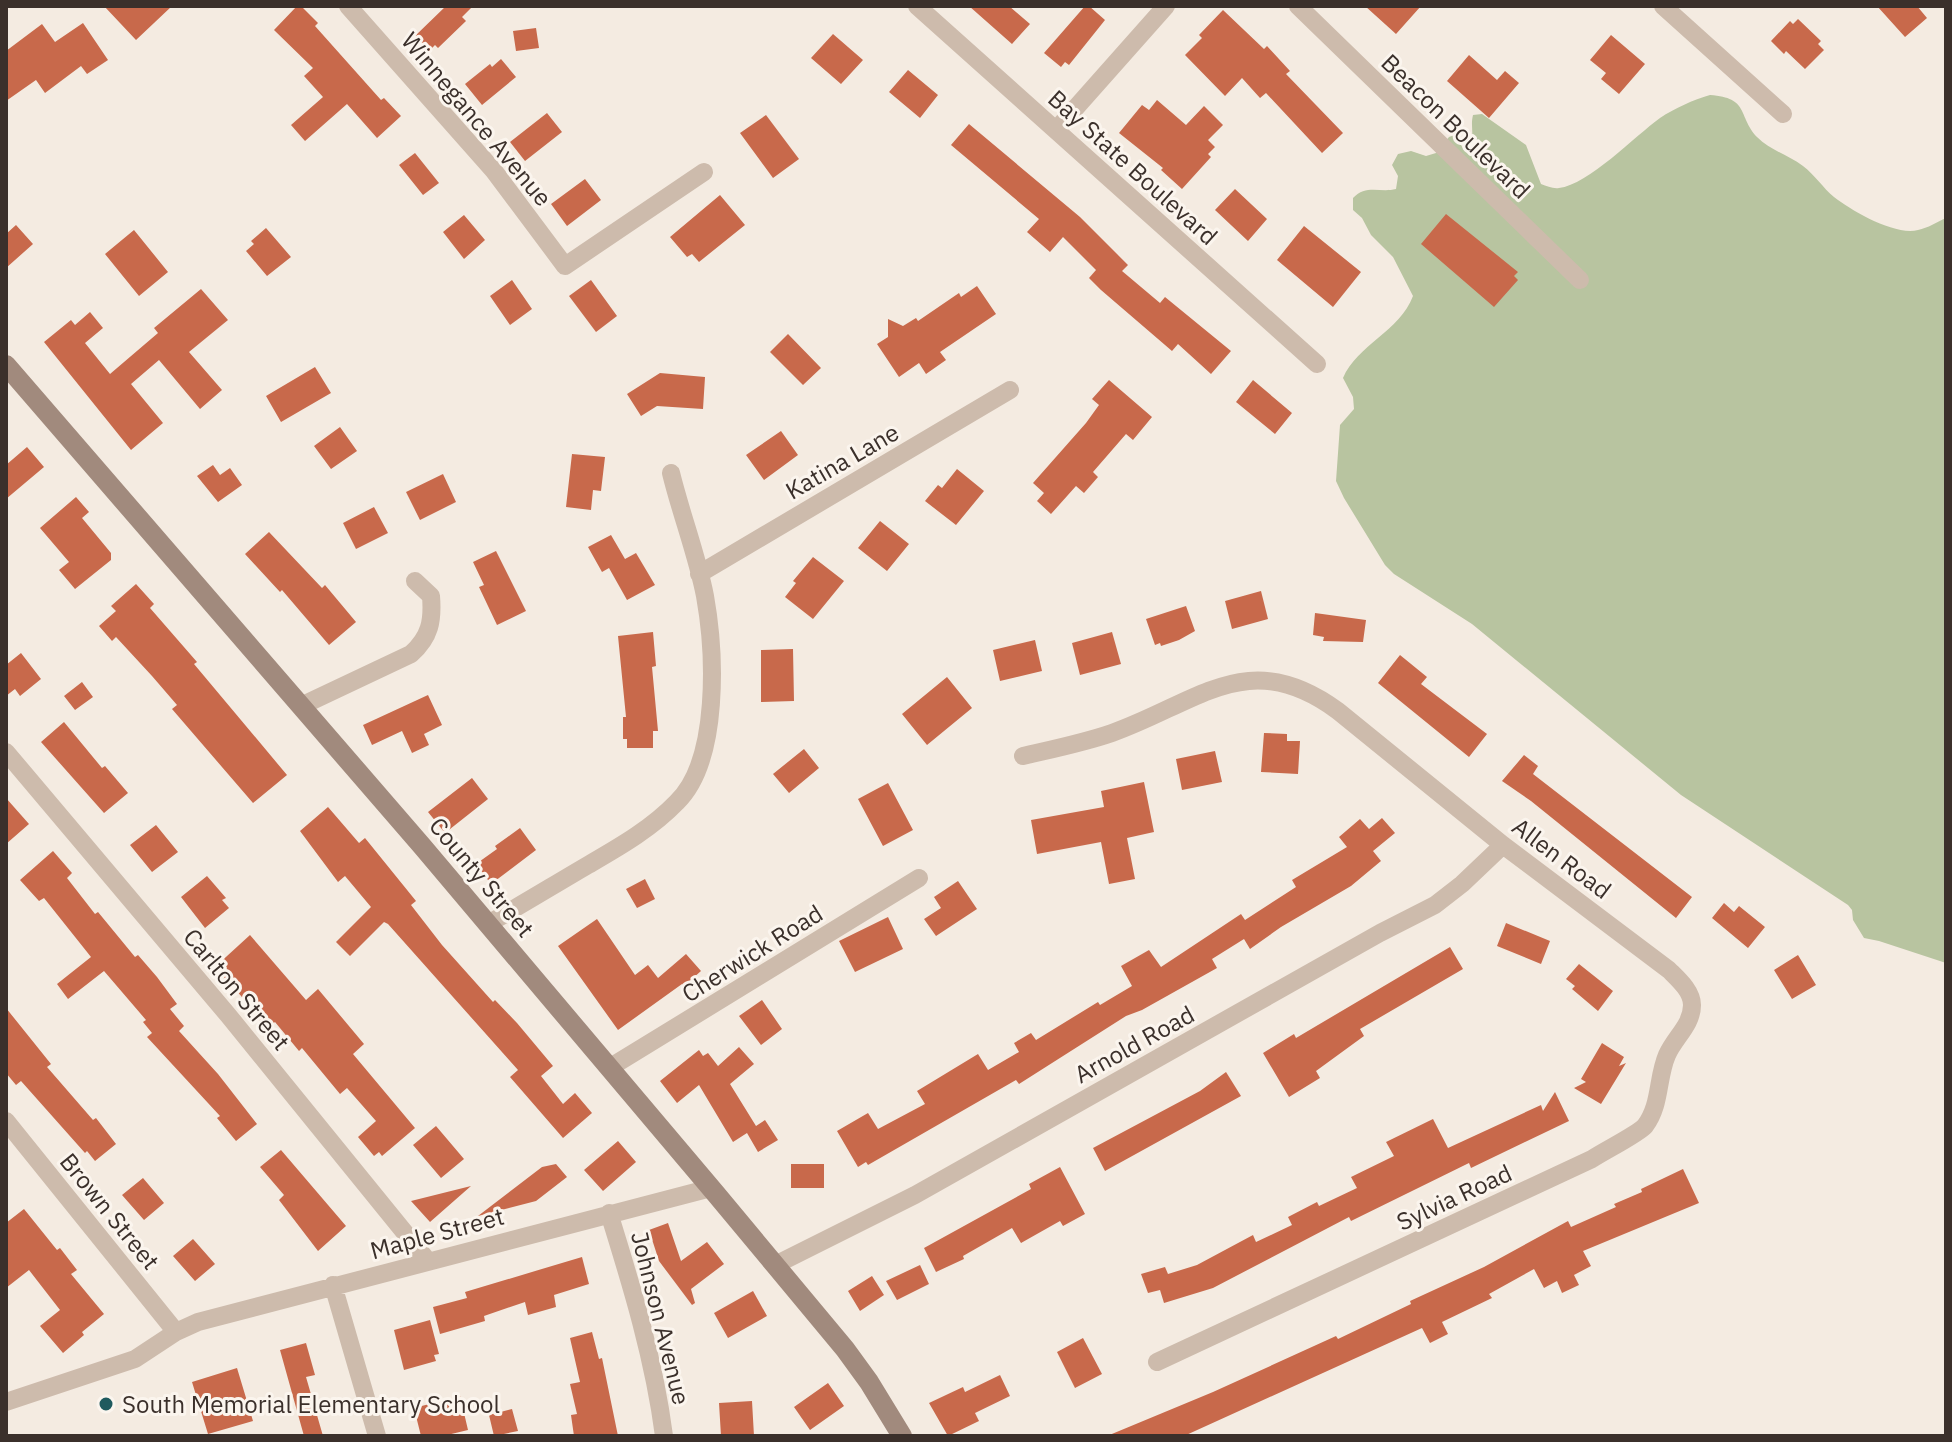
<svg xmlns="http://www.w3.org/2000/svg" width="1952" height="1442" font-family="'IBM Plex Sans',sans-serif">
<rect width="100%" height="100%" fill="#f4ebe1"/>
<path fill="#b8c4a0" d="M1710,95C1750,98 1737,115 1757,137C1770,150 1788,155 1803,166C1815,175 1823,188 1834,197C1852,211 1895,236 1918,230C1928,228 1937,222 1946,218V963L1879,941L1864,938L1853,920L1852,910L1848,905L1681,795L1472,624L1394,574L1385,565L1344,498L1336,481L1340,425L1354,409L1353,397L1343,378C1357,345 1400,331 1413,296L1393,257L1371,235L1362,218L1353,210V198C1366,184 1380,193 1396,189L1398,176L1392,165L1398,154L1411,151L1426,156L1436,153L1449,137L1455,135L1464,150L1470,147C1475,136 1470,127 1473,115L1482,114L1526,145L1541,184C1547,186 1553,189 1559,188C1588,185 1635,136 1660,118C1675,108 1693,100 1710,95Z"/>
<path fill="#c8694b" d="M104,6H172L136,40Z
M297,6H301L318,23L315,26L381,100L384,98L401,116L377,138L347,104L305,141L291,125L323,97L304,76L313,68L274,30Z
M446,6H473L462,17L466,21L438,48L435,45L429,51L415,36Z
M969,6H1009L1030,24L1012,44Z
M1085,6H1089L1105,20L1069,65L1065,62L1061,67L1044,53Z
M1365,6H1421L1396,34Z
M1877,6H1917L1927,18L1905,37Z
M1223,10L1264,49L1267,46L1290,71L1286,74L1343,133L1322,153L1266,93L1260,98L1242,78L1225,96L1185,55L1202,38L1199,35Z
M1798,19L1821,41L1818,44L1824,50L1805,69L1786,51L1784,54L1771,41L1790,21L1793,24Z
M83,23L108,60L87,74L81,66L45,93L36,80L6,101V51L42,24L55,42Z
M536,28L539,48L516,51L513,31Z
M833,34L863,60L841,84L811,58Z
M1611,35L1645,64L1619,94L1601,79L1606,73L1590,60Z
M1469,55L1497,80L1505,71L1519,83L1489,118L1447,81Z
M501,59L516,77L482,105L465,84L490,64L492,67Z
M908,70L938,95L920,118L889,92Z
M1157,100L1186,125L1204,106L1223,125L1208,140L1215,147L1208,154L1211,157L1182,189L1161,170L1163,168L1119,133L1142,105L1149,110Z
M547,113L562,132L525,161L510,142Z
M766,115L799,159L773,178L740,133Z
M969,124L1080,217L1128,265L1122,271L1160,303L1165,297L1231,351L1211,374L1178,344L1172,351L1101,290L1089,278L1096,270L1063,237L1050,252L1027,232L1039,219L951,145Z
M415,153L439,183L423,195L399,165Z
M585,179L601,200L567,226L551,204Z
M1235,189L1267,219L1248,241L1215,210Z
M720,195L745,225L699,262L692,254L687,257L670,237Z
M1446,214L1518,272L1514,276L1518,280L1494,307L1421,244Z
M464,215L485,240L464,259L443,232Z
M16,225L33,244L6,268V234Z
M1304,226L1361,272L1333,307L1277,260Z
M266,228L291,257L267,276L246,251L254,244L251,241Z
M134,230L168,272L139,296L105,254Z
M512,280L532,309L510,325L490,296Z
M591,280L617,316L596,332L569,296Z
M977,286L996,314L940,352L946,360L926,374L919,363L899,377L877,344L888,337V319L903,326L916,318L918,321L959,293L961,297Z
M201,289L228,320L189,352L222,390L200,409L159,360L131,384L163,423L131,450L44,342L71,320L75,325L90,312L103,328L85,343L110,374L158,333L154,328Z
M788,334L821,368L803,385L770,352Z
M315,367L331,393L281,422L266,396Z
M660,373L705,377L703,409L657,406L641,416L627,394Z
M1109,380L1152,417L1133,440L1126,434L1093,472L1098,477L1084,493L1076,486L1051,514L1037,501L1044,493L1033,483L1086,423L1099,405L1092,399Z
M1253,380L1292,413L1275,434L1236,402Z
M340,427L357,451L331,469L314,446Z
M781,431L798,455L764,480L746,455Z
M27,447L44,467L6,499V465Z
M572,454L605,457L601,491L593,490L591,510L566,507Z
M213,465L220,475L230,468L242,485L218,502L197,476Z
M957,469L984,491L956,525L925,501L938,485L942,488Z
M443,474L456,502L420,520L406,492Z
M76,497L89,512L82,518L111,553V560L75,589L59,570L69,562L40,528Z
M374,507L388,533L356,549L343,523Z
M880,521L909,544L887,571L858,548Z
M269,532L322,588L325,585L356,622L329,645L282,590L280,592L245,554Z
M611,535L625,559L636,553L655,585L627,600L609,568L602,572L588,547Z
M496,551L526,611L497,625L479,587L484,585L473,562Z
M813,557L844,581L813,619L785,597L796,583L793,581Z
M136,584L154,604L150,608L197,662L194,664L287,775L253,803L172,709L177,705L152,676L116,637L112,641L99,626L116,611L111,606Z
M1261,591L1268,619L1232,629L1225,601Z
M1186,606L1195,631L1179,640L1161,646L1160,643L1155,645L1146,619Z
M1315,613L1366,620L1363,642L1323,641L1324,637L1313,635Z
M653,632L656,666L652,667L658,731H653V748H627V739H623V717H626L618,636Z
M1112,632L1121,664L1080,675L1072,643Z
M1035,640L1042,671L1000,681L993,650Z
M793,649L794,701L761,702V650Z
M21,653L41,679L20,696L15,689L6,696V665Z
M1400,655L1427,677L1421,684L1487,734L1469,757L1378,683Z
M947,677L972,708L927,745L902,714Z
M82,682L93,697L75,710L64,696Z
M428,695L442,725L424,734L429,745L412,753L402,731L372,745L363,725Z
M64,722L102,768L105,766L128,793L104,813L41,742Z
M1264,733L1287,734V741H1300L1298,774L1261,772Z
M804,749L819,768L789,793L773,774Z
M1215,751L1222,782L1182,790L1176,759Z
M1524,755L1538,766L1533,774L1692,897L1676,918L1531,801L1502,781Z
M472,778L488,799L445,833L428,812Z
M1144,782L1154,832L1127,838L1135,879L1109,884L1101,842L1037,854L1031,820L1104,807L1101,791Z
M888,783L913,830L883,846L858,799Z
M6,798L29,824L6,844Z
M328,807L359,843L365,838L416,901L411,905L442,945L493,1002L495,1000L517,1023L553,1066L541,1076L563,1104L575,1093L592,1113L563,1138L510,1077L518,1070L388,924L384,922L350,956L336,942L371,907L345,876L338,882L300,831Z
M1382,818L1395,833L1373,851L1381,861L1351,886L1281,927L1250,949L1244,939L1212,959L1217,968L1142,1010L1126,1016L1019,1084L1016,1080L868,1165L866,1162L858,1167L837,1131L868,1113L878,1129L925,1104L917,1091L978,1054L988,1070L1019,1052L1014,1043L1031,1033L1036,1040L1098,1002L1100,1005L1132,986L1121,966L1149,950L1161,967L1241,914L1245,920L1296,887L1292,880L1347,847L1339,837L1360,819L1369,829Z
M156,825L178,852L152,872L130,845Z
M520,828L536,850L491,884L476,864L497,849L495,846Z
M53,851L72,873L67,878L95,914L98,912L135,957L138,955L157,977L177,1004L170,1009L184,1026L179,1031L218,1074L257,1124L236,1141L217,1118L220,1116L147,1037L152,1033L143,1022L146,1020L104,971L68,999L57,984L91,957L44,898L39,901L20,880Z
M207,876L226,898L222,900L229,908L205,928L181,897Z
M645,879L655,899L637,908L626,889Z
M958,881L977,909L936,936L924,919L941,908L934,897Z
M1724,903L1734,912L1739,906L1765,927L1748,948L1712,918Z
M888,917L903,949L855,972L839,941Z
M597,919L635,975L648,965L658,978L686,954L701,971L684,986L682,984L618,1030L558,946Z
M1506,923L1550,941L1541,964L1497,946Z
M250,935L306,1000L318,989L364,1044L353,1054L415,1128L382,1156L379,1152L374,1156L358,1137L376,1121L347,1088L340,1094L302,1048L299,1051L275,1022L266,1029L248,1008L250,1006L215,967Z
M1450,947L1463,969L1360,1029L1364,1036L1316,1071L1320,1078L1289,1097L1263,1053L1294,1034L1296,1038Z
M1798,955L1816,985L1792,999L1774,970Z
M1579,964L1613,991L1598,1011L1572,989L1575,986L1566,979Z
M762,1000L782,1029L761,1045L739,1016Z
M6,1008L51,1064L47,1067L93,1120L96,1118L116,1144L95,1161L87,1151L85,1153L21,1081L16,1085L6,1073Z
M1602,1043L1624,1057L1619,1066L1626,1063L1601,1104L1574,1088L1586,1082L1581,1079Z
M739,1047L754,1064L730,1084L756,1126L765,1120L778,1140L758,1152L747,1133L733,1142L699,1085L677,1103L660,1081L699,1050L703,1056L708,1053L718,1066Z
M1226,1072L1241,1096L1105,1171L1093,1148L1200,1091Z
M1555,1092L1569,1121L1471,1168L1469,1163L1351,1221L1349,1217L1213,1288L1164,1303L1160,1290L1148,1293L1141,1274L1165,1267L1168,1274L1197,1265L1253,1235L1256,1242L1292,1225L1288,1217L1317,1202L1319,1206L1357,1188L1351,1177L1394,1156L1386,1142L1433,1119L1448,1148L1541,1105L1543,1111Z
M436,1126L464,1159L441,1178L413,1145Z
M618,1141L636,1162L603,1191L584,1170Z
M281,1150L346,1226L318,1251L279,1200L284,1195L260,1167Z
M556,1164L567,1177L536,1201L478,1216L542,1167Z
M791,1164H824V1188H791Z
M1060,1167L1085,1214L1063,1226L1060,1221L1021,1243L1012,1228L963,1256L964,1259L936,1272L924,1248L1031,1189L1029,1184Z
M1683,1169L1699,1203L1583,1251L1591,1266L1574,1275L1579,1285L1562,1293L1557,1281L1544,1288L1534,1269L1489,1294L1492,1298L1442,1322L1448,1334L1430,1343L1422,1328L1184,1436H1107L1213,1392L1336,1336L1338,1339L1411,1304L1410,1301L1484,1267L1568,1221L1571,1227L1616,1207L1614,1204L1642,1192L1641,1189Z
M143,1178L164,1203L144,1220L122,1195Z
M471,1186L430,1222L411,1201Z
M24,1209L57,1250L60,1248L77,1270L71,1274L104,1314L82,1332L84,1335L63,1353L40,1326L60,1310L29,1270L6,1288V1223Z
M668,1223L681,1261L707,1242L724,1264L691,1289L695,1303L692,1305L659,1261L649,1230Z
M193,1239L215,1264L195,1281L173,1256Z
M582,1257L589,1284L554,1295L556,1307L528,1315L525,1302L484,1316L485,1321L440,1334L433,1307L467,1298L465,1292Z
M920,1265L929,1284L897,1300L886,1281Z
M872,1276L884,1295L860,1311L848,1291Z
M753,1291L767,1316L728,1338L714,1313Z
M430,1320L439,1354L434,1355L436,1361L404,1370L394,1330Z
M592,1332L599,1359L602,1358L618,1436H574L571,1415L577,1414L570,1384L580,1382L570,1338Z
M1083,1338L1102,1374L1075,1388L1057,1352Z
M306,1343L315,1375L306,1377L323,1436H304L280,1350Z
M237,1368L253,1421L208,1434L192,1382Z
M1000,1375L1010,1396L975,1413L979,1421L948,1436L929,1403L963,1387L965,1392Z
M828,1383L844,1406L810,1430L794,1407Z
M460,1396L468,1430L443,1436H421L414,1408Z
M752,1401L754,1436H721L719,1403Z
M512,1409L518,1431L494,1436L489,1415Z"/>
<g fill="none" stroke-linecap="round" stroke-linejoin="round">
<path stroke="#cdbbac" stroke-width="18" d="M348,6L494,171L565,266L704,172
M917,6L1317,364
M1298,6L1580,280
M1663,6L1783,114
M1056,130L1166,6
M699,574L1010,390
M301,706L411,654C430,637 433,621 431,596L415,581
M6,752L228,1015L427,1260
M1023,756C1053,749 1083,743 1112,733C1199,702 1249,645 1338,711L1503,845L1669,970C1678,979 1692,991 1692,1005C1692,1025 1675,1037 1667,1055C1657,1078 1661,1105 1645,1126C1638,1134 1604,1151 1592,1159L1157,1362
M488,924C521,905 554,885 588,865C619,847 651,829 677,802C720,760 715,652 705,596C697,555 681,514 671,473
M609,1068L919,878
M6,1121L176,1332
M609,1213C632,1287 654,1359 664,1436
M775,1265L915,1195L1380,933L1435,905L1462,884L1503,845
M333,1285L377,1436
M6,1402L135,1359L176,1332L198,1322L711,1188"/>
<path stroke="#a18a7d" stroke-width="20" d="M6,365L422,846L716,1194L845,1349L869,1382L902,1436"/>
</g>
<circle fill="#1f5a5e" stroke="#fbf5ee" stroke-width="3" cx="106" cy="1404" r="8"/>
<g text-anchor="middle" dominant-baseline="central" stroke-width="6" stroke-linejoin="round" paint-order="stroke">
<g font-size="24" fill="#3b302b" stroke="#fbf5ee">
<text transform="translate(477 119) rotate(50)">Winnegance Avenue</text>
<text transform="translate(1456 126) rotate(44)">Beacon Boulevard</text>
<text transform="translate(1133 167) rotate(42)">Bay State Boulevard</text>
<text transform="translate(842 461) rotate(-30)">Katina Lane</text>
<text transform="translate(1562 858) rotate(37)">Allen Road</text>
<text transform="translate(482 877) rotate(50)">County Street</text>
<text transform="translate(752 953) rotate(-32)">Cherwick Road</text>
<text transform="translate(237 989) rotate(50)">Carlton Street</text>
<text transform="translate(1134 1044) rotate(-29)">Arnold Road</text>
<text transform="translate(1454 1197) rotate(-25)">Sylvia Road</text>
<text transform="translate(110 1211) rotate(51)">Brown Street</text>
<text transform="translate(437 1233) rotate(-15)">Maple Street</text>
<text transform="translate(661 1318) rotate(76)">Johnson Avenue</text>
</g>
<g font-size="24" fill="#3b302b" stroke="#fbf5ee" text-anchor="start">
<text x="122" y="1404">South Memorial Elementary School</text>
</g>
</g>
<rect width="1952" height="1442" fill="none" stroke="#3b302b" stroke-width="16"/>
</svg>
